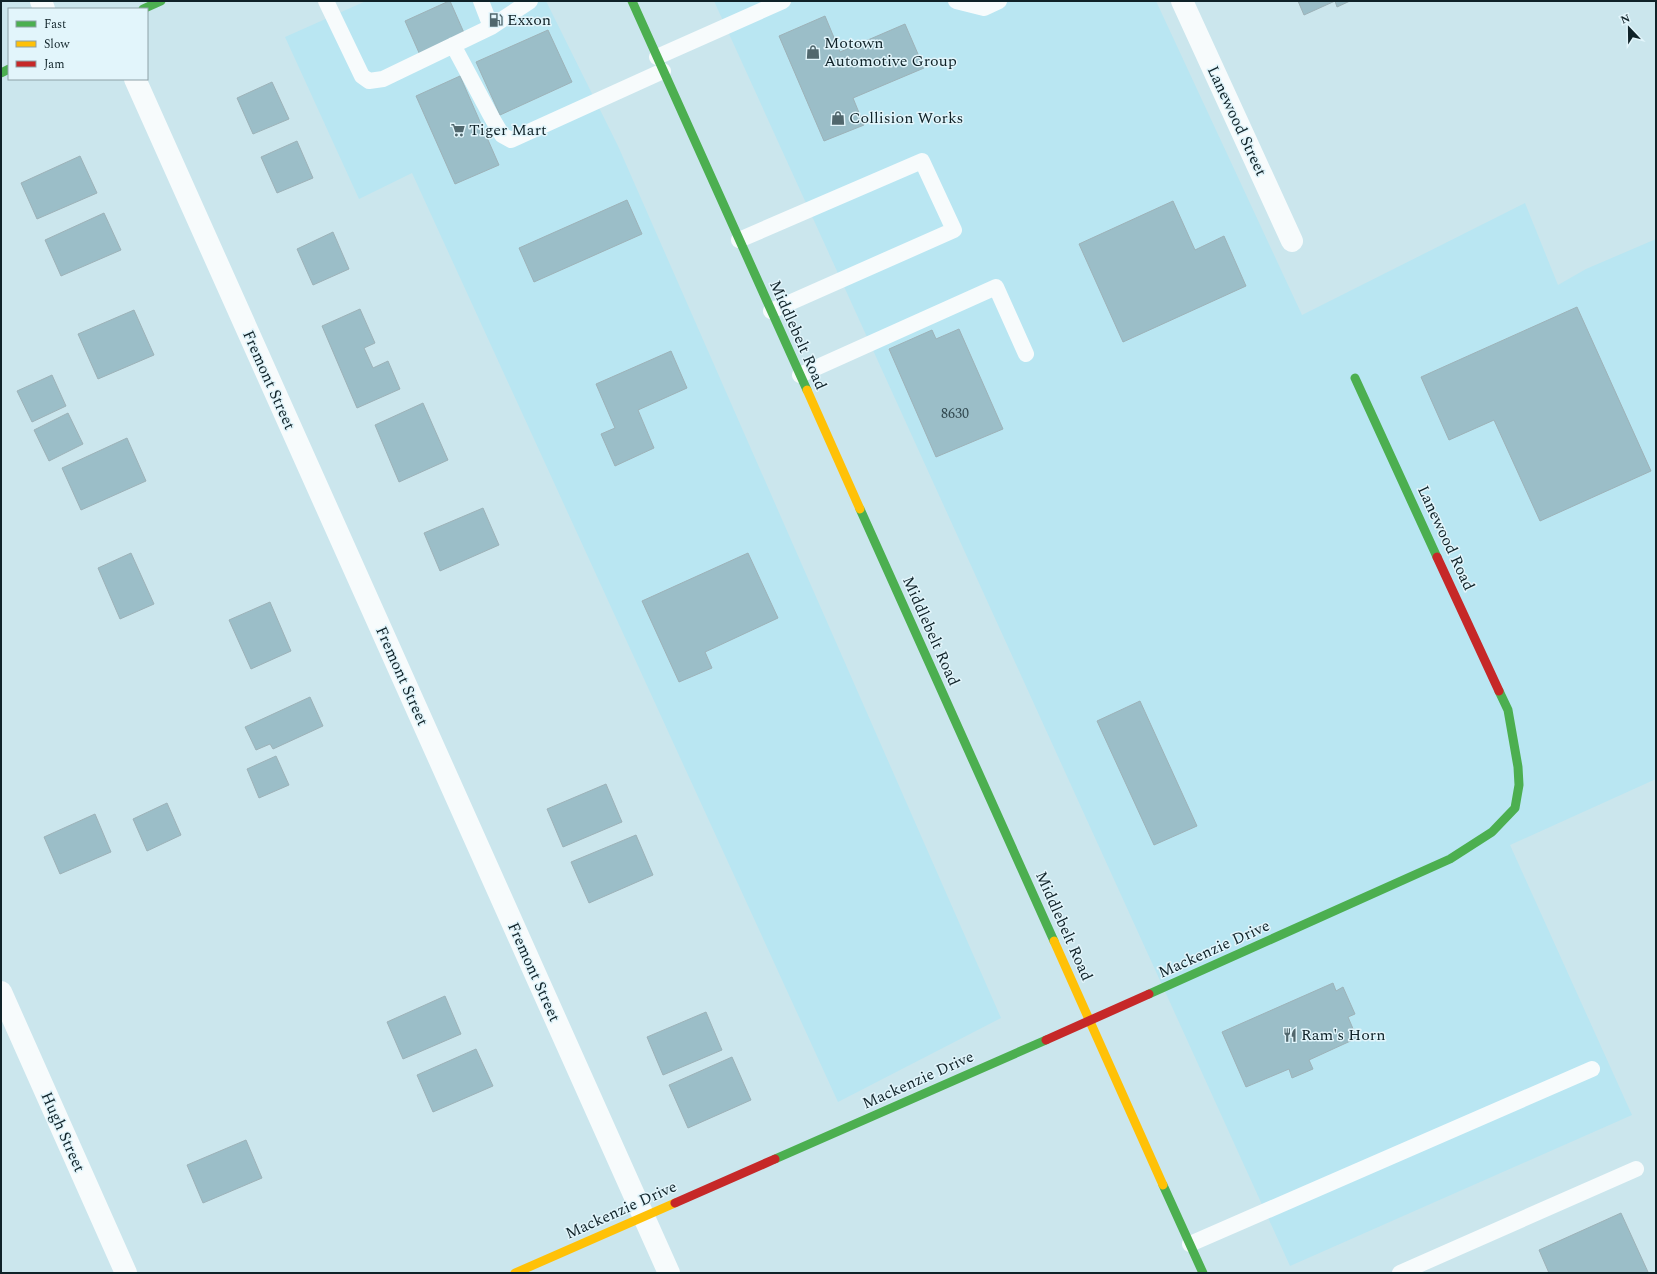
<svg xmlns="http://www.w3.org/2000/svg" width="1657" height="1274" font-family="Spectral,serif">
<rect width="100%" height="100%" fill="#cbe6ed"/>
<path fill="#b9e6f2" d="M366,1H546L618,146L1001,1018L838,1102L412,173L359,199L285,37Z
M714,1H1156L1302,315L1525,203L1558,285L1586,269L1656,239V779L1510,845L1632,1115L1290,1266Z"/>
<path fill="#9bbec8" stroke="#9db2b8" d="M449,1H450L465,35L420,55L405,21Z
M1298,1H1350L1337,7L1335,1L1304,15Z
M825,16L840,52L905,24L924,68L853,98L864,125L824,141L779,36Z
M548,30L572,82L500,115L476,62Z
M460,76L499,165L455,184L416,96Z
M272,82L289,119L253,134L237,98Z
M297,141L313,178L277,193L261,157Z
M80,156L97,193L37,219L21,183Z
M627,200L642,234L534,282L519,248Z
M1173,201L1195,250L1224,236L1246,286L1123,342L1079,244Z
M104,213L121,250L61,276L45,240Z
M333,232L349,269L313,285L297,249Z
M1577,307L1651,471L1540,521L1494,420L1449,440L1421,377Z
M360,309L375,343L364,348L373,368L388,361L400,389L357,408L322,326Z
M134,310L154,355L98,379L78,334Z
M959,329L1003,429L936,457L889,349L932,330L936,339Z
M671,351L687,388L638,410L654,448L615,466L601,434L615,428L596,384Z
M52,375L66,406L32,422L17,391Z
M423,403L448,460L399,482L375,425Z
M68,413L83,444L49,461L34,430Z
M127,438L146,481L81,510L62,468Z
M483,508L499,545L440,571L424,533Z
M131,553L154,604L120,619L98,568Z
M748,553L778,618L705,652L712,668L679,682L642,601Z
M270,602L291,651L251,669L229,620Z
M310,697L323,726L273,749L270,744L256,750L245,727Z
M1140,701L1197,826L1154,845L1097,721Z
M276,756L289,785L259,798L247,769Z
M606,784L622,822L563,847L547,809Z
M167,803L181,835L147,851L133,819Z
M95,814L111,852L60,874L44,837Z
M636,835L653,875L589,903L571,862Z
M1333,983L1336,991L1343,987L1355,1014L1348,1017L1357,1038L1309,1060L1313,1069L1292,1078L1289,1069L1246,1087L1222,1032Z
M445,996L461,1034L403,1059L387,1022Z
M706,1012L722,1050L663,1075L647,1037Z
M476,1049L493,1086L433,1112L417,1075Z
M732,1057L751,1100L688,1128L669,1085Z
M246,1140L262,1178L203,1203L187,1165Z
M1621,1213L1648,1272L1645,1273H1549L1539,1250Z"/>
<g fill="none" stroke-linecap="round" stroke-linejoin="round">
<path stroke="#f7fbfc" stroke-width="16" d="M326,1L362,76L369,81L383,79L491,27L530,1
M481,1L491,27
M956,1L984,8L999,1
M453,45L492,118L502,135L511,140L663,71
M657,57L783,1
M739,240L922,161L954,230L771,311
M800,375L996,287L1026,354
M1190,1244L1592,1069
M1400,1273L1636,1169"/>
<path stroke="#f7fbfc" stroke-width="22" d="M41,1L44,9
M1182,1L1292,241
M135,79L669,1273
M1,992L126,1273"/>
<path stroke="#4caf50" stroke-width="9" d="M632,1L807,390
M143,9L161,1
M1,73L9,69
M1355,378L1437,557
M860,509L1054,941
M1149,994L1450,859L1492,832L1515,808L1519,785L1518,767L1508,710L1499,691
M775,1159L1046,1040
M1163,1185L1203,1273"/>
<path stroke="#ffc107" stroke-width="9" d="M807,390L860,509
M1054,941L1163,1185
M515,1273L675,1203"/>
<path stroke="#c62828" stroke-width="9" d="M1437,557L1499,691
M1046,1040L1149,994
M675,1203L775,1159"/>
</g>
<defs>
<symbol id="fuel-bare" viewBox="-9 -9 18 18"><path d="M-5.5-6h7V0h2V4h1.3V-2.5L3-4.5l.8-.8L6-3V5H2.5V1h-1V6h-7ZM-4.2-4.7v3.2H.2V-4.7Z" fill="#51676d" stroke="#e2f5fb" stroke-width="2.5" paint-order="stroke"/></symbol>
<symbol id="shop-bare" viewBox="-9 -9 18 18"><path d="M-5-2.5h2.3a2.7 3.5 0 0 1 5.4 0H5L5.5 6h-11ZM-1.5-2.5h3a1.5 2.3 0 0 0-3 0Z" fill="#51676d" stroke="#e2f5fb" stroke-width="2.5" paint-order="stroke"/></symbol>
<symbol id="supermarket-bare" viewBox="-9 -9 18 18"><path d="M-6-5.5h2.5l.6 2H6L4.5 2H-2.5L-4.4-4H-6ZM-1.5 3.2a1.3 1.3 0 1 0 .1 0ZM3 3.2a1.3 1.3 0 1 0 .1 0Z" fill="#51676d" stroke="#e2f5fb" stroke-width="2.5" paint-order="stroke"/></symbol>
<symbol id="restaurant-bare" viewBox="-9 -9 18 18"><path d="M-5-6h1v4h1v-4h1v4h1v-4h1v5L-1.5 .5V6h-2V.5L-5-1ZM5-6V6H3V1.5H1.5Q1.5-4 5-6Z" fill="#51676d" stroke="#e2f5fb" stroke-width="2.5" paint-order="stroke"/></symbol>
</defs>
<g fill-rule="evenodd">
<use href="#fuel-bare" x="486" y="10" width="20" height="20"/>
<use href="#shop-bare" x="803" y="42" width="20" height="20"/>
<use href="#shop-bare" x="828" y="108" width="20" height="20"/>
<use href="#supermarket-bare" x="448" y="120" width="20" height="20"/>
<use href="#restaurant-bare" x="1280" y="1025" width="20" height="20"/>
</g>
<g text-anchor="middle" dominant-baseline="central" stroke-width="3" stroke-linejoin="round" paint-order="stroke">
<g font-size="14" fill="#324950">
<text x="955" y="413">8630</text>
</g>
<g font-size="16" fill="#0f2228" stroke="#e2f5fb" text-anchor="start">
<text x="507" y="20">Exxon</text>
<text x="824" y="43">Motown<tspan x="824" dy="18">Automotive Group</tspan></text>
<text x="849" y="118">Collision Works</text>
<text x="469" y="130">Tiger Mart</text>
<text x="1301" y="1035">Ram's Horn</text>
</g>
<g font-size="16" fill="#0f2228" stroke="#e2f5fb">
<text transform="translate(1237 121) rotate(65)">Lanewood Street</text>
<text transform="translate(798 335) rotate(66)">Middlebelt Road</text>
<text transform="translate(269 380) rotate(66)">Fremont Street</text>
<text transform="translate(1446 538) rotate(65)">Lanewood Road</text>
<text transform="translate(931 631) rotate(66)">Middlebelt Road</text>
<text transform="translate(402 676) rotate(66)">Fremont Street</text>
<text transform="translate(1064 926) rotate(66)">Middlebelt Road</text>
<text transform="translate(1214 949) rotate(-24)">Mackenzie Drive</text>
<text transform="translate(534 972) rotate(66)">Fremont Street</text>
<text transform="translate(918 1080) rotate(-24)">Mackenzie Drive</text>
<text transform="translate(63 1132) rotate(66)">Hugh Street</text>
<text transform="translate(621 1210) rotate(-24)">Mackenzie Drive</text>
</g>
</g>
<rect width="1657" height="1274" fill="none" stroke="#0f2228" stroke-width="4"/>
<rect x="8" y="8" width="140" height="72" fill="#e2f5fb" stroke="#8ea1a7"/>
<rect x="16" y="21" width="20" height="6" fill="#4caf50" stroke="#8ea1a7"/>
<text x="44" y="28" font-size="12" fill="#0f2228">Fast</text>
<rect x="16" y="41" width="20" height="6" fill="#ffc107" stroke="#8ea1a7"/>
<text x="44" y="48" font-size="12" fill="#0f2228">Slow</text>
<rect x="16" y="61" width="20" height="6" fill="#c62828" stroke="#8ea1a7"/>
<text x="44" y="68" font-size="12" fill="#0f2228">Jam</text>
<g transform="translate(1629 28) rotate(338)" stroke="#e2f5fb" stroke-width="3" paint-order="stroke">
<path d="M0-3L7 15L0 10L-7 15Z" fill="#0f2228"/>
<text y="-6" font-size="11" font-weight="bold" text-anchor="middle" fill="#0f2228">N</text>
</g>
</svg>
